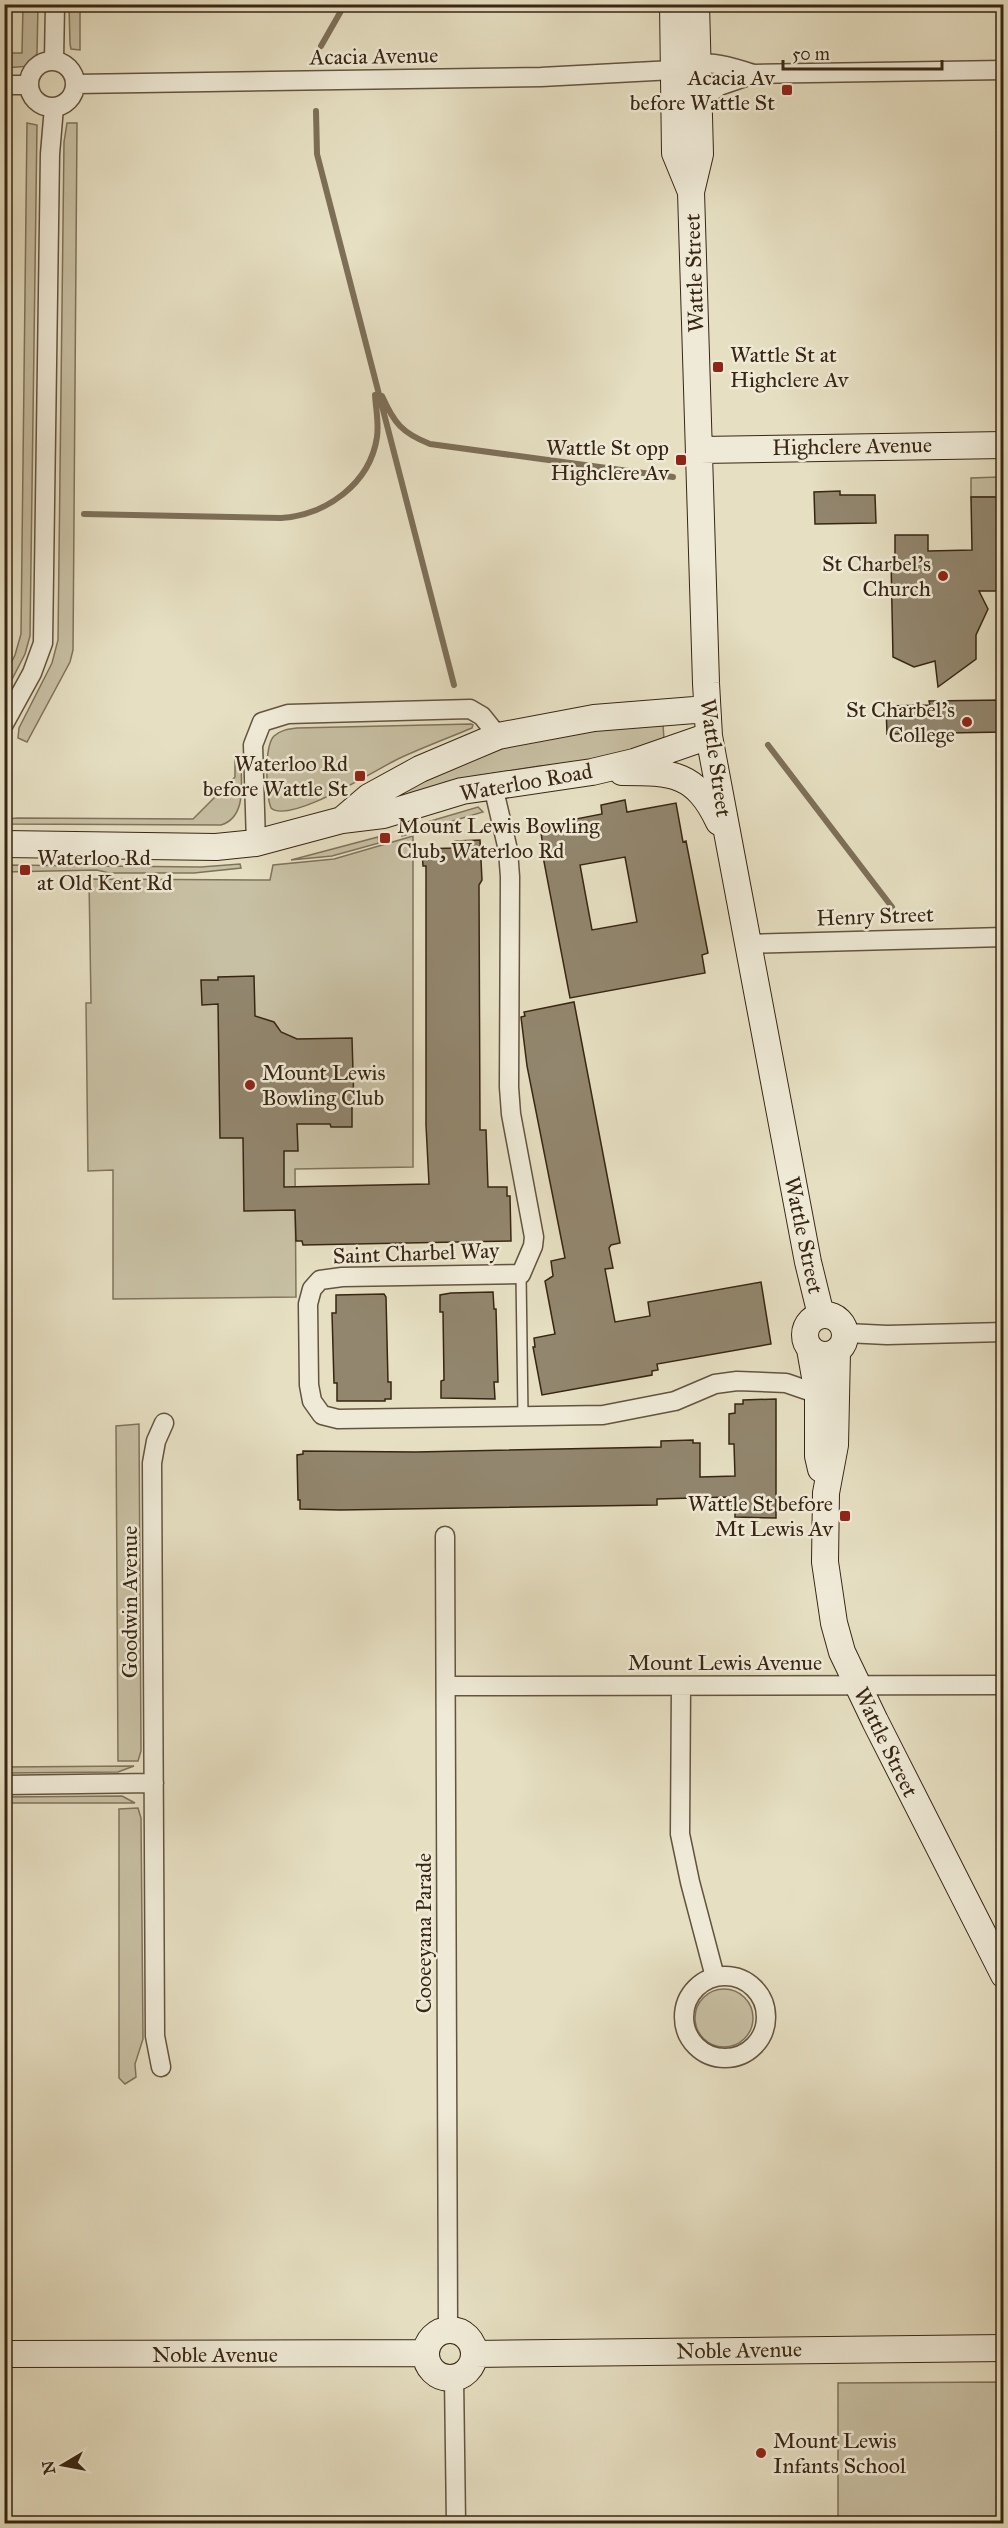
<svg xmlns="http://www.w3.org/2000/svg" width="1008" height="2528" font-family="'IM FELL Great Primer',serif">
<rect width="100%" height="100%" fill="#e6dfc2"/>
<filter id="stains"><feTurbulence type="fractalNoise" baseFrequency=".00333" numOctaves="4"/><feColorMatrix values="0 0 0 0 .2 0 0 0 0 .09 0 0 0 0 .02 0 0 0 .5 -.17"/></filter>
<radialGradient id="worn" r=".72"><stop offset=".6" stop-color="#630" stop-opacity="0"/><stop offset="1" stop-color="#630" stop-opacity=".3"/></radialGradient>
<path fill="#c8c0a4" stroke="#80735c" stroke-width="1.5" d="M23,5H38L37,53L30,66L5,68V53H22Z
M69,5H80V50L71,49L70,44Z
M27,123L37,125L30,636L25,654L5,693V675L15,655L21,634Z
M67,123H77L73,650L70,662L27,742L18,738L19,728L52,663L58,640L64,142Z
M999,477L998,497H971V478Z
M471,724L473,725L472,728C448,738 424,747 400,758C378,768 290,825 271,808C266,795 264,746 274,736C281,730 288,729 297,728Z
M663,724L664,740L654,746L582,762L540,766L476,776L404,797L402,792C441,772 483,752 526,742C571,731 617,728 663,724Z
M235,758L241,762C241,783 247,817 221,825L5,824V819L18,818L193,819L235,777Z
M478,807L483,812L402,836L400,830Z
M413,836V1167L295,1169L296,1297L113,1299V1170L88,1171L86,1003H91L89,879L270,880L273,865L334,859Z
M378,837L379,843L332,856L291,860Z
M240,864L241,868L194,873H109L97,870L4,872L5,865L201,867Z
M139,1424L141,1751L138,1761H118L116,1426Z
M134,1766L118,1772L5,1773V1767Z
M122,1796L135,1803H5V1797Z
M138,1808L141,1818L143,2039L135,2064L136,2077L125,2084L119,2078V1809Z
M695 2018a29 29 0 1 1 58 0a29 29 0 1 1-58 0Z
M1003,2382V2523H838V2383Z"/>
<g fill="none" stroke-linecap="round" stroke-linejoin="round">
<path stroke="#7d6f58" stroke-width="6" d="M321,46L345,4
M316,111L317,154L454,685
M382,396C394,423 402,433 430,444L673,477
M84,514L281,518C326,515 370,484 377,437C379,423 376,410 375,395
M4,651L8,648
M768,745L892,907"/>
</g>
<path fill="#92866e" stroke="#382613" stroke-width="1.5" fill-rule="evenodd" d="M840,491V495H875L876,523L815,524L814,492Z
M971,497H1004V591H979L988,609L976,635V659L938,687L935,661L914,667L893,657L891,559H895V535H928V551L972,550Z
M1004,700V732L887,734L886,706L930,705L929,701Z
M625,800L627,812L676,803L683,842L686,841L708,953L702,955L705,973L570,998L541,846H543L540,826L602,814L601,805ZM625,857L637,922L592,930L580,865Z
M480,840L482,880L479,885L480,1130H486L488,1187H507V1196H510L511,1241L303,1245L302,1241H296L295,1210L244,1211L243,1138H220L218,1004L202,1005L201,980H218V977L254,976L255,1016L274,1022L281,1032L297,1039L352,1038L354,1106H352V1127H331L330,1124H297L298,1151H284V1187L429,1184L426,1125V866H423L422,849L455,848V841Z
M574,1002L620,1243L611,1245L609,1248L613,1268L605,1269L615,1322L650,1316L648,1302L761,1282L771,1344L657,1364L658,1370L652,1371V1375L542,1395L533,1347H535L534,1338L555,1334L545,1281L553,1276L551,1261L565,1258L527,1066L521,1017L525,1016L524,1012Z
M493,1292L494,1309H496L498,1382H494L495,1399L441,1398V1381L444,1380L443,1312H440V1295L451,1293Z
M384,1294L386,1297L388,1382H391V1399H385V1401H337V1383H334L332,1313H336V1295Z
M776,1399V1518L735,1517V1506H729L728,1497L657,1499V1505L340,1510L300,1509V1500H298L297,1455L303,1454V1451L416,1452L661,1447V1441L693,1440V1443H700V1477L735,1476L734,1444H729V1414L735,1413V1404H743V1400Z"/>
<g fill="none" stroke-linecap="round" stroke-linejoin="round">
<defs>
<path id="lane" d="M521,1274L523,1416"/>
<path id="street" d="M54,60L55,4
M29 84a23 23 0 1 1 46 0a23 23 0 1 1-46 0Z
M688,71C703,55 736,69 754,74L1004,70
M75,84L541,77L673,70
M4,85H29
M699,102L719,86L754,74
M4,724L32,673L43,643L50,154L54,107
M493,786L508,850L510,877L509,1087L511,1114L534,1237L533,1246L521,1274L342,1277L320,1280L312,1289L308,1304L309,1385L312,1401L322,1415L338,1419L603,1415L675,1401L715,1384L737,1381L786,1383L818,1394
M256,843L253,745L262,722L288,714L470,709L482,716L498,736
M747,944L1004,937
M846,1333L887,1335L1004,1332
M445,1536L448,2330
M446,1686L1004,1685
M681,1686L680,1834L690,1882L715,1977
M4,1785L154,1783
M684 2017a41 41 0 1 1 82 0a41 41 0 1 1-82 0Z
M161,2067L155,2036L152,1463L156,1441L164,1423
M454,2377L456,2524"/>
<path id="secondary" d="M673,4L675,153L691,192
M696,4L700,154L691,192L706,683L709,736L808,1262L821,1315
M700,450L1004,445
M622,772C673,772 696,773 719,822
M342,820L369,797L420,769L498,736L594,718L707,709
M4,844L216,847L256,843L342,820L383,815L462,791L592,772L634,762L709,736
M805 1335a20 20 0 1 1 40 0a20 20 0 1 1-40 0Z
M810,1349L818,1394V1456L821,1469
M837,1352L835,1445L826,1493L825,1562L834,1623L842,1652L875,1721L1004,1975
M426 2354a24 24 0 1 1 48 0a24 24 0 1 1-48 0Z
M4,2354L426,2353
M474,2354L1004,2348"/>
</defs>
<use href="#lane" stroke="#64543f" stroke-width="12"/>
<use href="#street" stroke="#64543f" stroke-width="21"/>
<use href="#secondary" stroke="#382613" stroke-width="28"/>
<use href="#lane" stroke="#efead7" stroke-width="9"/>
<use href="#street" stroke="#efead7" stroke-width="18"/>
<use href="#secondary" stroke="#efead7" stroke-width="26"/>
</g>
<g fill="#8f2418" stroke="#efead7" stroke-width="2">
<rect x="781" y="84" width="12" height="12" rx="3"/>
<rect x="712" y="361" width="12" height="12" rx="3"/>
<rect x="675" y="454" width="12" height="12" rx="3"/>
<circle cx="943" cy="576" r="6"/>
<circle cx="967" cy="722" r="6"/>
<rect x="354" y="770" width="12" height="12" rx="3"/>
<rect x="379" y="832" width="12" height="12" rx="3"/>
<rect x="19" y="864" width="12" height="12" rx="3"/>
<circle cx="250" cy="1085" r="6"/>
<rect x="839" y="1510" width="12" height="12" rx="3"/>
<circle cx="761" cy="2453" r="6"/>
</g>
<g text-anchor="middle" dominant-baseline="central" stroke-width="5" stroke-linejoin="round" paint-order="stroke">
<g font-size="22" fill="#382613" stroke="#efead7">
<text transform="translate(374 56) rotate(-1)">Acacia Avenue</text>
<text transform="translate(694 273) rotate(-92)">Wattle Street</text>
<text transform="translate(852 446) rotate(-1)">Highclere Avenue</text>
<text transform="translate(716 758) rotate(82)">Wattle Street</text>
<text transform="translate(526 782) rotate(-10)">Waterloo Road</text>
<text transform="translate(875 916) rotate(-2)">Henry Street</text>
<text transform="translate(804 1235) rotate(78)">Wattle Street</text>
<text transform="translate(416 1253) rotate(-2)">Saint Charbel Way</text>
<text transform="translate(129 1602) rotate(-90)">Goodwin Avenue</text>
<text x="725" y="1662">Mount Lewis Avenue</text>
<text transform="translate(886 1742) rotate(64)">Wattle Street</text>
<text transform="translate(423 1933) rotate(-90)">Cooeeyana Parade</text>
<text transform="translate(739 2350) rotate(-1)">Noble Avenue</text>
<text x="215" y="2354">Noble Avenue</text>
</g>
<g font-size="22" fill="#382613" stroke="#efead7" text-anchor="end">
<text x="775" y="77">Acacia Av<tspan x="775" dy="25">before Wattle St</tspan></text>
<text x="730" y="354" text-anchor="start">Wattle St at<tspan x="730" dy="25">Highclere Av</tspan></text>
<text x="669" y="447">Wattle St opp<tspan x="669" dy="25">Highclere Av</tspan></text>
<text x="931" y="563">St Charbel's<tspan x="931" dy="25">Church</tspan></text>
<text x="955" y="709">St Charbel's<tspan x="955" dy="25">College</tspan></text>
<text x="348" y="763">Waterloo Rd<tspan x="348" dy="25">before Wattle St</tspan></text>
<text x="397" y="825" text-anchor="start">Mount Lewis Bowling<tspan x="397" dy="25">Club, Waterloo Rd</tspan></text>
<text x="37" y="857" text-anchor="start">Waterloo Rd<tspan x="37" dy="25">at Old Kent Rd</tspan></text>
<text x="262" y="1072" text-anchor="start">Mount Lewis<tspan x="262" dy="25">Bowling Club</tspan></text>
<text x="833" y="1503">Wattle St before<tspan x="833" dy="25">Mt Lewis Av</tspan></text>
<text x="773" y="2440" text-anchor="start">Mount Lewis<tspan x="773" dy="25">Infants School</tspan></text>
</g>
</g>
<rect width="1008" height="2528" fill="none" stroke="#e6dfc2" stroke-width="24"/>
<rect x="6" y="6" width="996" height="2516" fill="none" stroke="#382613" stroke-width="3"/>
<rect x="12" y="12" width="984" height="2504" fill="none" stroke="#382613" stroke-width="1.5"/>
<g transform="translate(63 2465) rotate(260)" stroke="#efead7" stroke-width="4.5" paint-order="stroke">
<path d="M0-4.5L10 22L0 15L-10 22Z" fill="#382613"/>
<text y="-9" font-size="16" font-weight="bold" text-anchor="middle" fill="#382613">N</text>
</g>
<path d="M783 60v9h159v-9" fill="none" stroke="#382613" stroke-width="3"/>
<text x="792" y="60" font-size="18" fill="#382613" stroke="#efead7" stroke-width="4.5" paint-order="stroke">50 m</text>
<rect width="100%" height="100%" filter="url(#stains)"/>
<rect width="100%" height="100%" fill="url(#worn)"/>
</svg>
